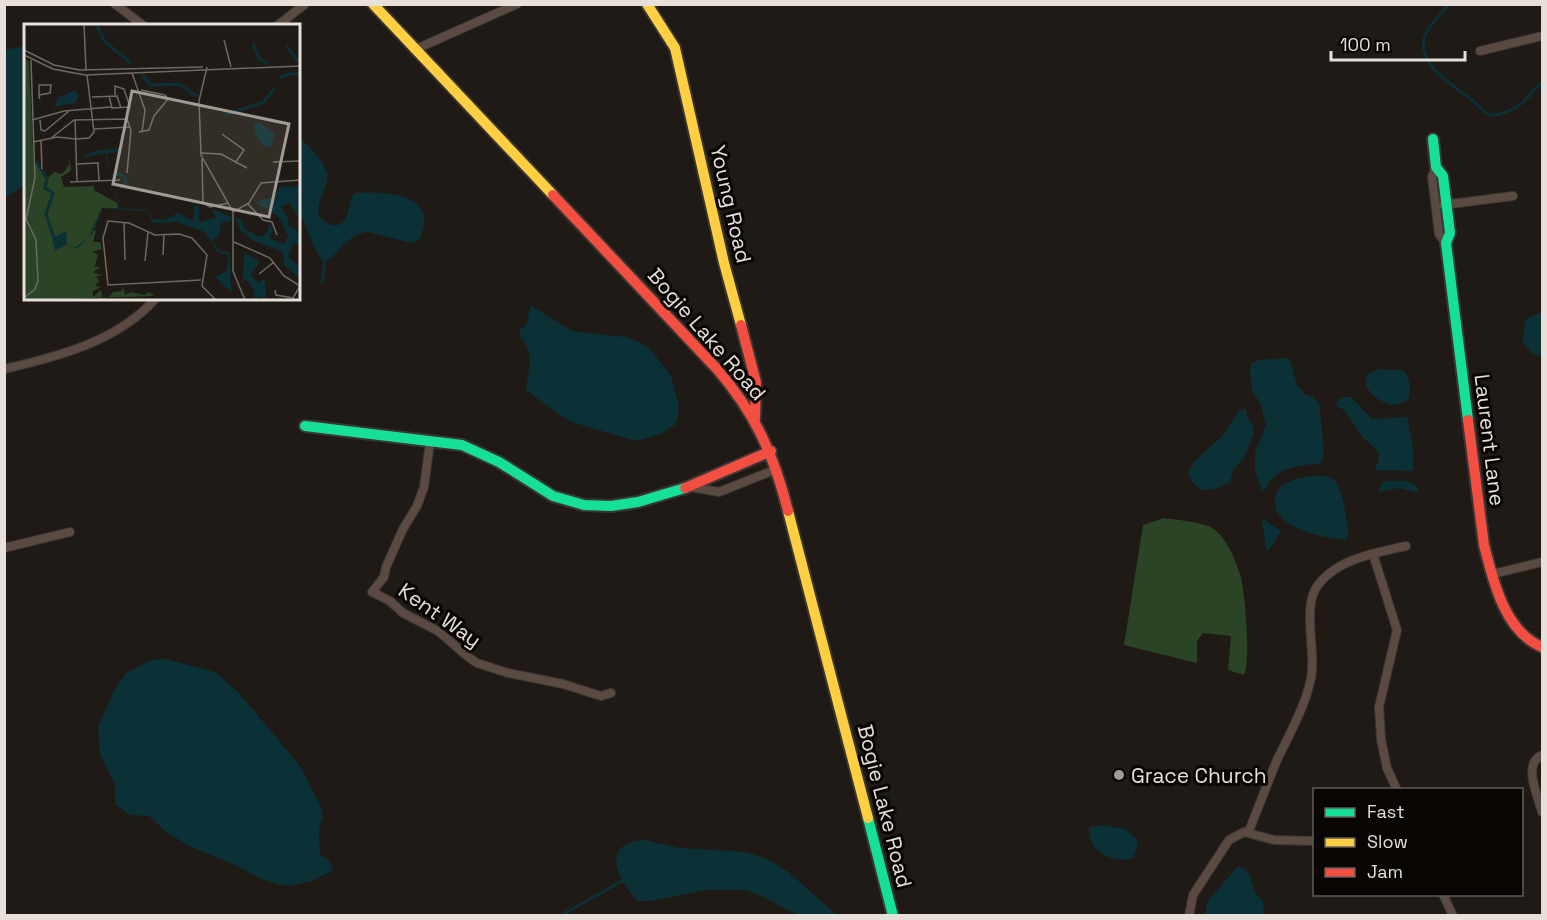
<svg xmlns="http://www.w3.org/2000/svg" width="1547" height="920" font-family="'Space Grotesk',sans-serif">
<rect width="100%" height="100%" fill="#1f1a15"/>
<path fill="#2b4425" d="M1164,518C1177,520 1204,522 1214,529C1227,538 1239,567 1242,582C1245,600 1251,660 1244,675L1228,670L1231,636L1203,633L1197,641V663L1124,645L1143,525Z"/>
<path fill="#0b3136" d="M25,46V185L5,198V50Z
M299,136C308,147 324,159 327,174C331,188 304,213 329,224C333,226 339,226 342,223C351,215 347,201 355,193C385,191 442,193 419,240L411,243L368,232C343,235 339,258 323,262L314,247L299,210Z
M532,306L572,331L625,337L637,341L650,349L671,376L679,406L678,418L675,425L658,435L640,440H632L572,422L561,416L526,390C528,370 536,353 519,336L520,330L527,323L530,307Z
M1542,312V356L1532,354L1522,341L1526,319Z
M1286,358L1291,362L1297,385L1305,394L1313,397L1319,403L1324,449L1322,463C1300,466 1275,466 1266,489L1262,491L1255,470V452L1266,425L1260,403L1252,391L1250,372L1251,363L1259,360Z
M1379,369L1403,370C1411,380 1412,388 1408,400C1404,402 1398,405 1394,405C1383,405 1359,389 1367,376C1369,372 1375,371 1379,369Z
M1344,397H1351L1372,419L1407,417L1413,447V471L1375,470L1379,458L1378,451L1363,438L1344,410L1336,406L1338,400Z
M1246,408L1247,418L1253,425L1254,434L1244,458L1233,470L1230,482C1211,492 1197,496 1188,473C1195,457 1208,450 1220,438C1228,430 1233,418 1239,410Z
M1319,475C1324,476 1329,476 1333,479C1344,488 1346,521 1349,535L1345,540C1325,538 1291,532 1278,513C1275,510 1275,504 1275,500C1275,480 1304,477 1319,475Z
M1388,481C1399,481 1410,479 1418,488V493L1399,488L1378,492L1382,483Z
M1265,519C1270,526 1275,526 1281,532L1269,550H1266L1262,520Z
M166,659L215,672L238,692L300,766L321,807L323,815L319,829L320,854L328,860L333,867L330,872L311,881L290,886L277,884L262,879L235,865L189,846L165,831L149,816L130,815L115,804V785L100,754L98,727L114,690L126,673L151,660Z
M1102,825L1125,829L1137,839V849L1132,859C1111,862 1088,852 1089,828Z
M646,840L679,848L746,852L767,859L787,871L837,915H798L757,894L745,890H706L651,901H638C625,890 603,855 627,844C633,841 640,840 646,840Z
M1238,866L1245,869L1249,874L1256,894L1263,901L1264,915H1205L1207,902Z"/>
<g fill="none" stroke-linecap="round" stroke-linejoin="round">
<path stroke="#0b3136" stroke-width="3" d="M1449,4C1441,14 1432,22 1426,33C1412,62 1454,86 1472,100C1479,105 1484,116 1494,115C1505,114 1519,107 1526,99C1533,92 1533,88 1542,84
M322,282L325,262
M560,916L622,881"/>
<defs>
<path id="street" d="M115,4L144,26
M277,26L305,4
M414,50L517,4
M1480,51L1542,36
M1436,167L1432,177L1439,234L1446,243
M1443,205L1513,196
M4,369C57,357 119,341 156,298
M430,442L424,487L417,506L403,529L386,567L384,577L372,592L390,601L403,613L438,631L467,656L477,663L508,673L563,684L601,696L611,693
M690,487L719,492L777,469
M4,548L70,532
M1373,554L1397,630L1379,707L1381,739L1387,768L1397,790
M1493,574L1542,562
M1542,755C1522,764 1538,796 1542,812
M1248,833C1258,809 1267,784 1277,760C1289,735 1310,698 1312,670C1314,648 1304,607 1316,588C1335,559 1375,553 1406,546
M1443,894L1453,916
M1189,916L1193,895L1229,840L1244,832L1274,840L1314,841"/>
<path id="fast" d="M1433,139L1436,167L1443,176L1450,233L1446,243L1468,420
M305,426L462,445L499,462L553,496L584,505L611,506L638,502L685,488
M868,818L893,916"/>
<path id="slow" d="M373,4L553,195
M647,4L675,48L724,263L741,325
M788,511L868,818"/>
<path id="jam" d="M553,195L717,369C755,413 774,455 788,511
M741,325L756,382L755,419
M1468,420L1484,545C1493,581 1505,632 1542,647
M685,488L771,451"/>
</defs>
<use href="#street" stroke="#3a3631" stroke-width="10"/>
<use href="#fast" stroke="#3a3631" stroke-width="14"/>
<use href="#slow" stroke="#3a3631" stroke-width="14"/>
<use href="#jam" stroke="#3a3631" stroke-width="14"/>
<use href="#street" stroke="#5a4a42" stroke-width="8"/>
<use href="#fast" stroke="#16e098" stroke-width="10"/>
<use href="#slow" stroke="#ffcf43" stroke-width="10"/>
<use href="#jam" stroke="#f24e42" stroke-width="10"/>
</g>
<circle fill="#a19a95" stroke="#090503" stroke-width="2" cx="1119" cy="775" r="6"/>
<g text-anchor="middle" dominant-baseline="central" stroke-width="6" stroke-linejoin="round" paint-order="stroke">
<g font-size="21" fill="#e7dfda" stroke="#090503">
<text transform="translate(731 204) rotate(77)">Young Road</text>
<text transform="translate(707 334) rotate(49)">Bogie Lake Road</text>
<text transform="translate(1490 440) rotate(83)">Laurent Lane</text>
<text transform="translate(440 615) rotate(35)">Kent Way</text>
<text transform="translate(885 806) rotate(76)">Bogie Lake Road</text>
</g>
<g font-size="21" fill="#e7dfda" stroke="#090503" text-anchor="start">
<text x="1131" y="775">Grace Church</text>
</g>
</g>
<g transform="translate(24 24)">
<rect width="276" height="276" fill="#1f1a15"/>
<path d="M0,32L5,38L10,146L12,137L24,154L30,148L38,150L45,141V131L47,147L37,153L40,163L70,162V166L93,179L94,184H78L68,206L72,207L69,218H76L78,225L68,228L74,231L71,242L76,244L69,248L78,252H72L75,257L71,262L77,263L69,267V273L77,266L78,273H85L89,268L98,267L99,262L101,271L107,268L121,271L125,268L130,272L0,276Z" fill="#2b4425"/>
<path d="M51,66L55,72L51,79L30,83L34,74ZM235,98L251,110L247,123L238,121L231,110L230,99ZM96,124L98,128L84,129V151L82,129L57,134L71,127ZM257,162L276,163V195L265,179L257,183L264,193V201L273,207L276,215V219H269L264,233L276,243V254L261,242L258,227L229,217L217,207L211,194L217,195L221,206L237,213L243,209L246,199L249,206L245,214L260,220L264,212L255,193L231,178L250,173ZM96,163L92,169L95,184L124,186L129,195L140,196L154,189L169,197L171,180L175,182V198L192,194L188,185L207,193V197L197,199L195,211L187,217L196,227L206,228L207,268L191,253L203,246L204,231L193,228L181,208L153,198L129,199L124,187L86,185L79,184L72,203L68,210L55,223L52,224L43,220L31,227L28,214L42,207L43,220L52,223L65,213L78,184H94L91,169ZM220,229L236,237L226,251L235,259L241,254L242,275L237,272L231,276L229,264L219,253Z" fill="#0b3136"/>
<path fill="none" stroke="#0b3136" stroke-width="3" d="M72,0L81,18L107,39M229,19L235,35L245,40M262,22L276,39M118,51L127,61L155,60L174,73M255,54L267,49L275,51M201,91L240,78L250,65M12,137L23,155L21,164L29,169L22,190L30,214M87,152L96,150L101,154L102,159L96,164"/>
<path fill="none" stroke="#6f6964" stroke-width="1.5" d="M60,0L62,46M200,16L207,43M0,26L30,41L56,46L179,43M0,31L29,45L61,51L276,42M183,43L175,77L177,131L209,188V247L221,276M108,49L121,86L118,108M15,71L26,69L27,61H15V73L16,75M85,72L88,84L106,83L100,65L91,62V71M68,73L93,72L97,84M8,96L40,87L87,83M16,96L17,106L21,107L45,87M51,96L53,158M70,105L106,103M115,108L125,106L130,92L144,75L141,71L117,66M198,110L220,126L211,139M26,115L50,96L103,95L107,106L103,149M52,115L65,114L70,108L63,51M17,117L18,145M9,118L33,113L52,115M176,129L197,130L223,144M178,135L179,179L186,183L204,179M249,138L276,137M53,140L74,139L75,157M46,158L96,156M224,180L239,196L248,198L253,211M209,188L225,179L237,159L276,156M100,198L101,236M210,218L246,234L260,252L276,262M139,231L140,210M121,237L124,208M235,250L250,238M177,256L84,261L79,214L84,197L105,199L131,211L155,210L168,214L183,231L178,262L192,276M251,266L252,271L269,274L276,262M0,274L11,265L14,257L12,216L2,195L11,154L7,36"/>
<path fill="#a19a95" fill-opacity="0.15" stroke="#a19a95" stroke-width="3" d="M108,67L265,100L245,193L89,160Z"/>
<rect width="276" height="276" fill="none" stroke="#e7dfda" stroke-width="3"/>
</g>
<rect width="1547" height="920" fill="none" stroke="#e7dfda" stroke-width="12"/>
<rect x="1313" y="788" width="210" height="108" fill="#090503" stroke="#625c59" stroke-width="1.5"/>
<rect x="1325" y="808" width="30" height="9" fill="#16e098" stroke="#625c59" stroke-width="1.5"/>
<text x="1367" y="818" font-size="18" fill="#e7dfda">Fast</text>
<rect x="1325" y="838" width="30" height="9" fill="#ffcf43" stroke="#625c59" stroke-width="1.5"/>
<text x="1367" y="848" font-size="18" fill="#e7dfda">Slow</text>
<rect x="1325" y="868" width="30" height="9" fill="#f24e42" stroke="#625c59" stroke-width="1.5"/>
<text x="1367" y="878" font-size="18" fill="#e7dfda">Jam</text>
<path d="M1331 51v9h134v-9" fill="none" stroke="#e7dfda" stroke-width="3"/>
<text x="1340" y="51" font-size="18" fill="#e7dfda" stroke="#090503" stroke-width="4.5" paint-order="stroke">100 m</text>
</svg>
